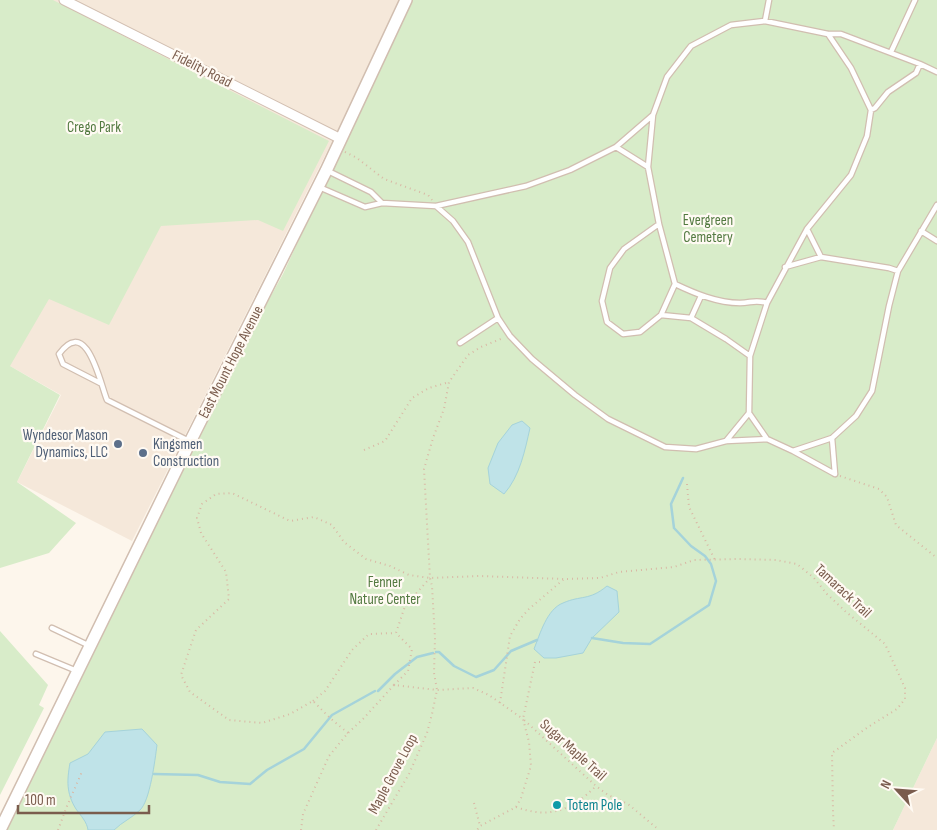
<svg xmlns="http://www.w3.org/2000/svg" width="937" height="830" font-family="'Sofia Sans Condensed',sans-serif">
<rect width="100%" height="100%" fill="#fdf6ec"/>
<path fill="#f5e8da" d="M0,0H403L132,541L17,482L61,395L10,366Z
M937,738V830H893Z"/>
<path fill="#d8ecc9" d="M0,0H53L329,141L283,231L258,220L161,226L109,325L49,299L10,366L60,395L17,482L76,523L49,553L0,568Z
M410,0H937V738L893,830H2L190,442L283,274Z
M0,631L48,685L39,705L44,708L0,795Z"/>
<path fill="#bfe3e8" stroke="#a5d3da" d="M522,421L530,428C525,450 520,476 504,494L490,484L488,468L498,443L512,425Z
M607,586L617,591L619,612L592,638L583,653L556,658H544L534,649C540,634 547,609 563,603C581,595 589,601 607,586Z
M142,729L157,745C155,760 150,801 140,810C132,818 122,822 114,830H88C87,822 81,816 76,809C66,793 67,780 70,763L88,754L105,732Z"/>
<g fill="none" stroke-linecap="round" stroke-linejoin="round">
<path stroke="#a5d3da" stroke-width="2.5" d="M592,638L623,643L650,644L709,605L716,581L711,564L705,556L691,546L674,528L671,504L683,478
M436,652H439L454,666L476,677L494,670L511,651L537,640
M378,691L395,674L417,657L433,653
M154,774L198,775L220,782L250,784L267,770L304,749L332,715L375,691"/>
<defs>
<path id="service" d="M765,21L769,0
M891,52L915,0
M871,110L875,108L888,92L916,73L920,64
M653,115L648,167L659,224L624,249L610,268L602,301L607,322L623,334L640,332L661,315L675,284L659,224
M616,147L648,167
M328,171L371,192L382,203
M319,187L365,207L382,203L436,206L453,221L468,242L498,318L510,336L532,359L575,395L608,419L665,447L696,449L726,441L767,439L793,451L835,474
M436,206L526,186L570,170L616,147L653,115L667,77L691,46L731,25L765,21L828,34H841L920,64L937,72
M807,229L821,257
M921,231L937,241
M785,267L821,257L889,268L898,271
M675,284C694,293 717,303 740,303C751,303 755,299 767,303
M661,315L691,318L726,339L750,356
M691,318L701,296
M460,343L498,318
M100,383L63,364L59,354C87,315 100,383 107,400L189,441
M749,413L767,439
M832,438L835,474
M726,441L749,413L750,356L767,303L807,229L851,175L867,136L871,110L851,68L828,34
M793,451L832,438L856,416L872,391L889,306L898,271L937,205
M52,628L90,646
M36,654L77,671"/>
<path id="minor" d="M64,0L341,139"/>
<path id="tertiary" d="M0,830L190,442L326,171L406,0"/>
</defs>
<use href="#service" stroke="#d1beb0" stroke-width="7"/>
<use href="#minor" stroke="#d1beb0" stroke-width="11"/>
<use href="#tertiary" stroke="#d1beb0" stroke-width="14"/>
<path stroke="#d9b8a5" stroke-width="2" stroke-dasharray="1 4" stroke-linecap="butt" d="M345,152L357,158L384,179L428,195L432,200
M364,450L385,441L412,398L429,388L449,382
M840,476L879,489L887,497L896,525L937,558
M687,484L689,507L715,560
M540,662H535L523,719L596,786L608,795L628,804L659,830
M394,685L408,671L412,649L396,633L404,609L412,598L430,578
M313,701L325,691L352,650L369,634L396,633
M500,703L510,636L520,619L529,609L564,579L600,578L619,572L674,567L694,560L739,559L776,560L797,564L814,578L827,594L845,611L885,644L905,688V699L897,709L868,727L832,753L833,812L834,830
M348,733L330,718L313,701L290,714L262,723L229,720L190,692L181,675L196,630L229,599L226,572L201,533L197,518L202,504L216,494L232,493L290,521L314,517L332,525L344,542L366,559L390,566L409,575L430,578L479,576L564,579
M474,803L480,826
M516,807C549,819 571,811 596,786
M58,830L67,806L81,774L84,775
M301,830L303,814L329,756L348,733L363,719L394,685L437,690L473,688L489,695L523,719L529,742L531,766L521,798L516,807L480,826L477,830
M376,830L409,774L427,733L432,714L437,690L434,673L435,638L432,586L430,578L424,469L433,438L444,409L449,382L468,355L481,347L503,338"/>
<use href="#service" stroke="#fff" stroke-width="4.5"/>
<use href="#minor" stroke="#fff" stroke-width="9"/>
<use href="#tertiary" stroke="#fff" stroke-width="11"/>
</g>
<g fill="#5c6f8a" stroke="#fffaf3" stroke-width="2">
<circle cx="118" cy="444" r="5"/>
<circle cx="143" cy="453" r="5"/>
</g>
<circle fill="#0f9aa8" stroke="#fffaf3" stroke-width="2" cx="557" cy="805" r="5"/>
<g text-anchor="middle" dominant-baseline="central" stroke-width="4.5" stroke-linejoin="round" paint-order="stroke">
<g font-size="15" fill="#7a5c4d" stroke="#fffaf3">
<text transform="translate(202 69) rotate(27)">Fidelity Road</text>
<text transform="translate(231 362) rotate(-63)">East Mount Hope Avenue</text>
<text transform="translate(843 591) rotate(43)">Tamarack Trail</text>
<text transform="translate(573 750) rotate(42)">Sugar Maple Trail</text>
<text transform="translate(393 774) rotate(-62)">Maple Grove Loop</text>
</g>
<g font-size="15" fill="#537a41" stroke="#fffaf3">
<text x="94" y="127">Crego Park</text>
<text x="708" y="220">Evergreen<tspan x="708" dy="17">Cemetery</tspan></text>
<text x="385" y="582">Fenner<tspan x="385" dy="17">Nature Center</tspan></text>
</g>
<g font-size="15" fill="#4e5e75" stroke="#fffaf3" text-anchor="end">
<text x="108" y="435">Wyndesor Mason<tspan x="108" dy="17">Dynamics, LLC</tspan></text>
<text x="153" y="444" text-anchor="start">Kingsmen<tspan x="153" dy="17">Construction</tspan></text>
</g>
<g font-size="15" fill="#0d838f" stroke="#fffaf3" text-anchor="start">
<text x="567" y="805">Totem Pole</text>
</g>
</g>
<g transform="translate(897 790) rotate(296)" stroke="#fffaf3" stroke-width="4" paint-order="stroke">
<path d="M0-4L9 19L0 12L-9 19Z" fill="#7a5c4d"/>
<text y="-8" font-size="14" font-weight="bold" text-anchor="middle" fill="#7a5c4d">N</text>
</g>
<path d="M18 805v8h131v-8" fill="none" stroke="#7a5c4d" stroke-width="2.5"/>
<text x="25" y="805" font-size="15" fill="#7a5c4d" stroke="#fffaf3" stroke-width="4" paint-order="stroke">100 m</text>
</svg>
